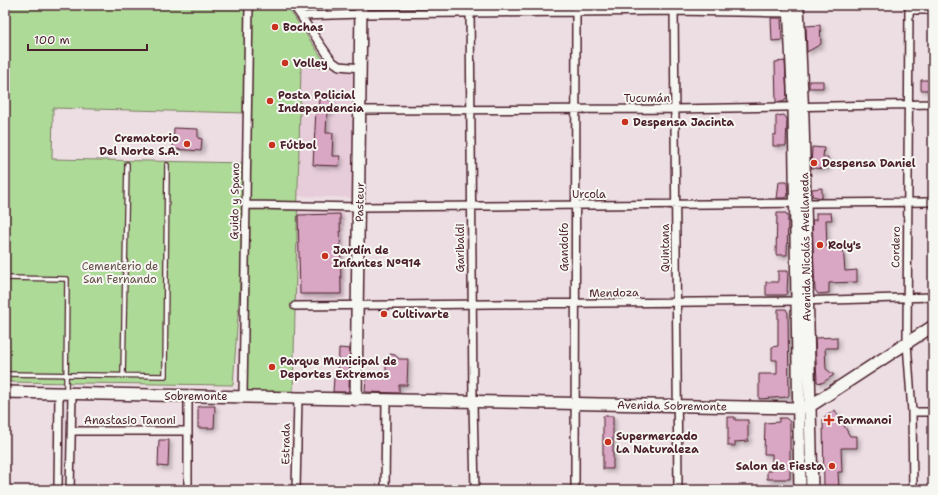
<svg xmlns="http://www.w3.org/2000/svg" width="938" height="495" font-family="'Shantell Sans',sans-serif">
<defs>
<filter id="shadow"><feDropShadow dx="2.5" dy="2.5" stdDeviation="2" flood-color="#0004"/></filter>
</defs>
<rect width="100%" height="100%" fill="#eddee4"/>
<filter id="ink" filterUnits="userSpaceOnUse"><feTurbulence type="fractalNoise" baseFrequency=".025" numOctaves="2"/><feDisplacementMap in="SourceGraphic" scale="8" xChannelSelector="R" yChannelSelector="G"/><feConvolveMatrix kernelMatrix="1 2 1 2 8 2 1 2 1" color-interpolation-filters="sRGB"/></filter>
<g filter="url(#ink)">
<path fill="#e7cdda" d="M301,66L357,71L355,198L298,196Z
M298,210L344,212L345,298L295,301Z"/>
<path fill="#aeda98" stroke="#7c7c62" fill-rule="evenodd" d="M5,5H286L329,68L301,66L293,394L243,393L245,215L233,385L5,382ZM53,108L247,113L246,163L52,159Z"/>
<path fill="#d9a6c3" stroke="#4a1f2b" filter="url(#shadow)" d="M771,18H781L782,40L772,41Z
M820,25L821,44L807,52L806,26Z
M785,61L787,98L783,102H776L775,62Z
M921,80H933V90H921Z
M809,81H823V88H809Z
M320,99L332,100V112H327L326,133H333L332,156H340L339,166L313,165L316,110H319Z
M784,115L787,119L786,146H773V135H776V116Z
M174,128L198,129V138L202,139L201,151L173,149Z
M812,147L824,148L823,157H828V169L811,168Z
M779,182H787L788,196L785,198H777Z
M822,188V198L812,196V189Z
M777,213H786L788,216L787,255H776Z
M816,213H831L832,220H826L827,248L843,247L845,271L857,270V282L829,283V293L818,294L815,290L812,220H816Z
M340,214L341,294H300L298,215Z
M778,271H788L787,293L785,295H766V282H778Z
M778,309H786L788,313L789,395L787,397L759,399V374H777V360H772V347L778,346Z
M837,337V348H825L826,369L834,375L822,383L817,382L815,338Z
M339,348L350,349L349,390L347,392H333L334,378H338Z
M390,354L395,355L399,359H408L407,385H399V393L365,392L366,378H386V360Z
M200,406H215L214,428H198V407Z
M835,410L850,436H857V448H841L842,472H838L839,490H824L823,420L825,416Z
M603,416H613V469H603Z
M728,417H735V420H748V441L735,442V446H728Z
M779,418H786L790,422V479H767V471H772V454H764L765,423L779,422Z
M159,440H169L168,467L158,466Z"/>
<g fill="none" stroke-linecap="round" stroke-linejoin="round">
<defs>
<path id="lane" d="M5,278L67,279L66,391
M5,374L165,376L167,165
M123,376L127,164"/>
<path id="street" d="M293,5L332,61L339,66L361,68
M470,5L473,403L475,490
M674,5L678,490
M909,5L907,343L912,412L913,490
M909,10H933
M302,16L361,14L674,11L793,13
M361,110L675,109L933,104
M246,205L360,207L933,202
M295,306L797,301L933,297
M243,396L249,5
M912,412H933
M72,431H188
M58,490L59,394
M70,490L72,394
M188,490V397
M296,490L298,398
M385,490L386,400
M575,490L576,5"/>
<path id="secondary" d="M789,5L794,106L800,490
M798,5L803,119L812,490
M5,392L798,408L810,406L821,399L933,326
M356,400L361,5"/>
</defs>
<use href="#lane" stroke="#4a1f2b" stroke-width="6"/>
<use href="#street" stroke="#4a1f2b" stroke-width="10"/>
<use href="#secondary" stroke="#4a1f2b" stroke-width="14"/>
<use href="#lane" stroke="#f6f6f2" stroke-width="3.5"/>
<use href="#street" stroke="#f6f6f2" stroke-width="7"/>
<use href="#secondary" stroke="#f6f6f2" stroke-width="11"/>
</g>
</g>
<g fill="#c8321e" stroke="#f6f6f2" stroke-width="1.5">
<circle cx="275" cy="27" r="4"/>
<circle cx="285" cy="63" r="4"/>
<circle cx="270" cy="101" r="4"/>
<circle cx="625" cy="122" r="4"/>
<circle cx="187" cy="144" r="4"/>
<circle cx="272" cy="145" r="4"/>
<circle cx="814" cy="163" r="4"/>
<circle cx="820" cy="245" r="4"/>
<circle cx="325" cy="256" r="4"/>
<circle cx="384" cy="314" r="4"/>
<circle cx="272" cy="367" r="4"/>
<path d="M827 414h4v4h4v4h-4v4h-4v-4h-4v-4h4z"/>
<circle cx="608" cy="442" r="4"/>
<circle cx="832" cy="466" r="4"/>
</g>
<g text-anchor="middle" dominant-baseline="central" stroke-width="4" stroke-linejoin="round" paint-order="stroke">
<g font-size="11" font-weight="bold" fill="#4a1f2b" stroke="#f6f6f2" text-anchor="start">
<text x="283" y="27">Bochas</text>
<text x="293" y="63">Volley</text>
<text x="278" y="95">Posta Policial<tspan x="278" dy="13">Independencia</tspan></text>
<text x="633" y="122">Despensa Jacinta</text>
<text x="179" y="138" text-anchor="end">Crematorio<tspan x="179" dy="13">Del Norte S.A.</tspan></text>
<text x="280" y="145">Fútbol</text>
<text x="822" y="163">Despensa Daniel</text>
<text x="828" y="245">Roly's</text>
<text x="333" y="250">Jardín de<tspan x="333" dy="13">Infantes Nº914</tspan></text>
<text x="392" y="314">Cultivarte</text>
<text x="280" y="361">Parque Municipal de<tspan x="280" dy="13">Deportes Extremos</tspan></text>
<text x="837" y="420">Farmanoi</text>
<text x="616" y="436">Supermercado<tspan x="616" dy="13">La Naturaleza</tspan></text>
<text x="824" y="466" text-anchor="end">Salon de Fiesta</text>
</g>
<g font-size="11" fill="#4a1f2b" stroke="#f6f6f2">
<text x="647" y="98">Tucumán</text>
<text x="589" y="194">Urcola</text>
<text transform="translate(235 201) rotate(-89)">Guido y Spano</text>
<text transform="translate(360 202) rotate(-89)">Pasteur</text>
<text transform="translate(564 247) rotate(-90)">Gandolfo</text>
<text transform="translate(806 247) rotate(-91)">Avenida Nicolás Avellaneda</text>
<text transform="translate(896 247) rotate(-89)">Cordero</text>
<text transform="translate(460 248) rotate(-90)">Garibaldi</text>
<text transform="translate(665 248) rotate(-90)">Quintana</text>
<text transform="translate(614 293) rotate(-1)">Mendoza</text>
<text x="196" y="396">Sobremonte</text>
<text transform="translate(672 406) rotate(1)">Avenida Sobremonte</text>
<text x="130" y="420">Anastasio Tanoni</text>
<text transform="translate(286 444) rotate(-89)">Estrada</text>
</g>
<g font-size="11" fill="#634e46" stroke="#f6f6f2">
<text x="120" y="266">Cementerio de<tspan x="120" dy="13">San Fernando</tspan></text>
</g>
</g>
<rect width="938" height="495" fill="none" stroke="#f6f6f2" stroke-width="20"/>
<rect x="10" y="10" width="918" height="475" fill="none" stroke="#4a1f2b" stroke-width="1.5" filter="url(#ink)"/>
<path d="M28 44v6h119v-6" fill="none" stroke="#4a1f2b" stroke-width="2"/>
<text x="34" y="44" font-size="12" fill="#4a1f2b" stroke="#f6f6f2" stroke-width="3" paint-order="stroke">100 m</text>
</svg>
